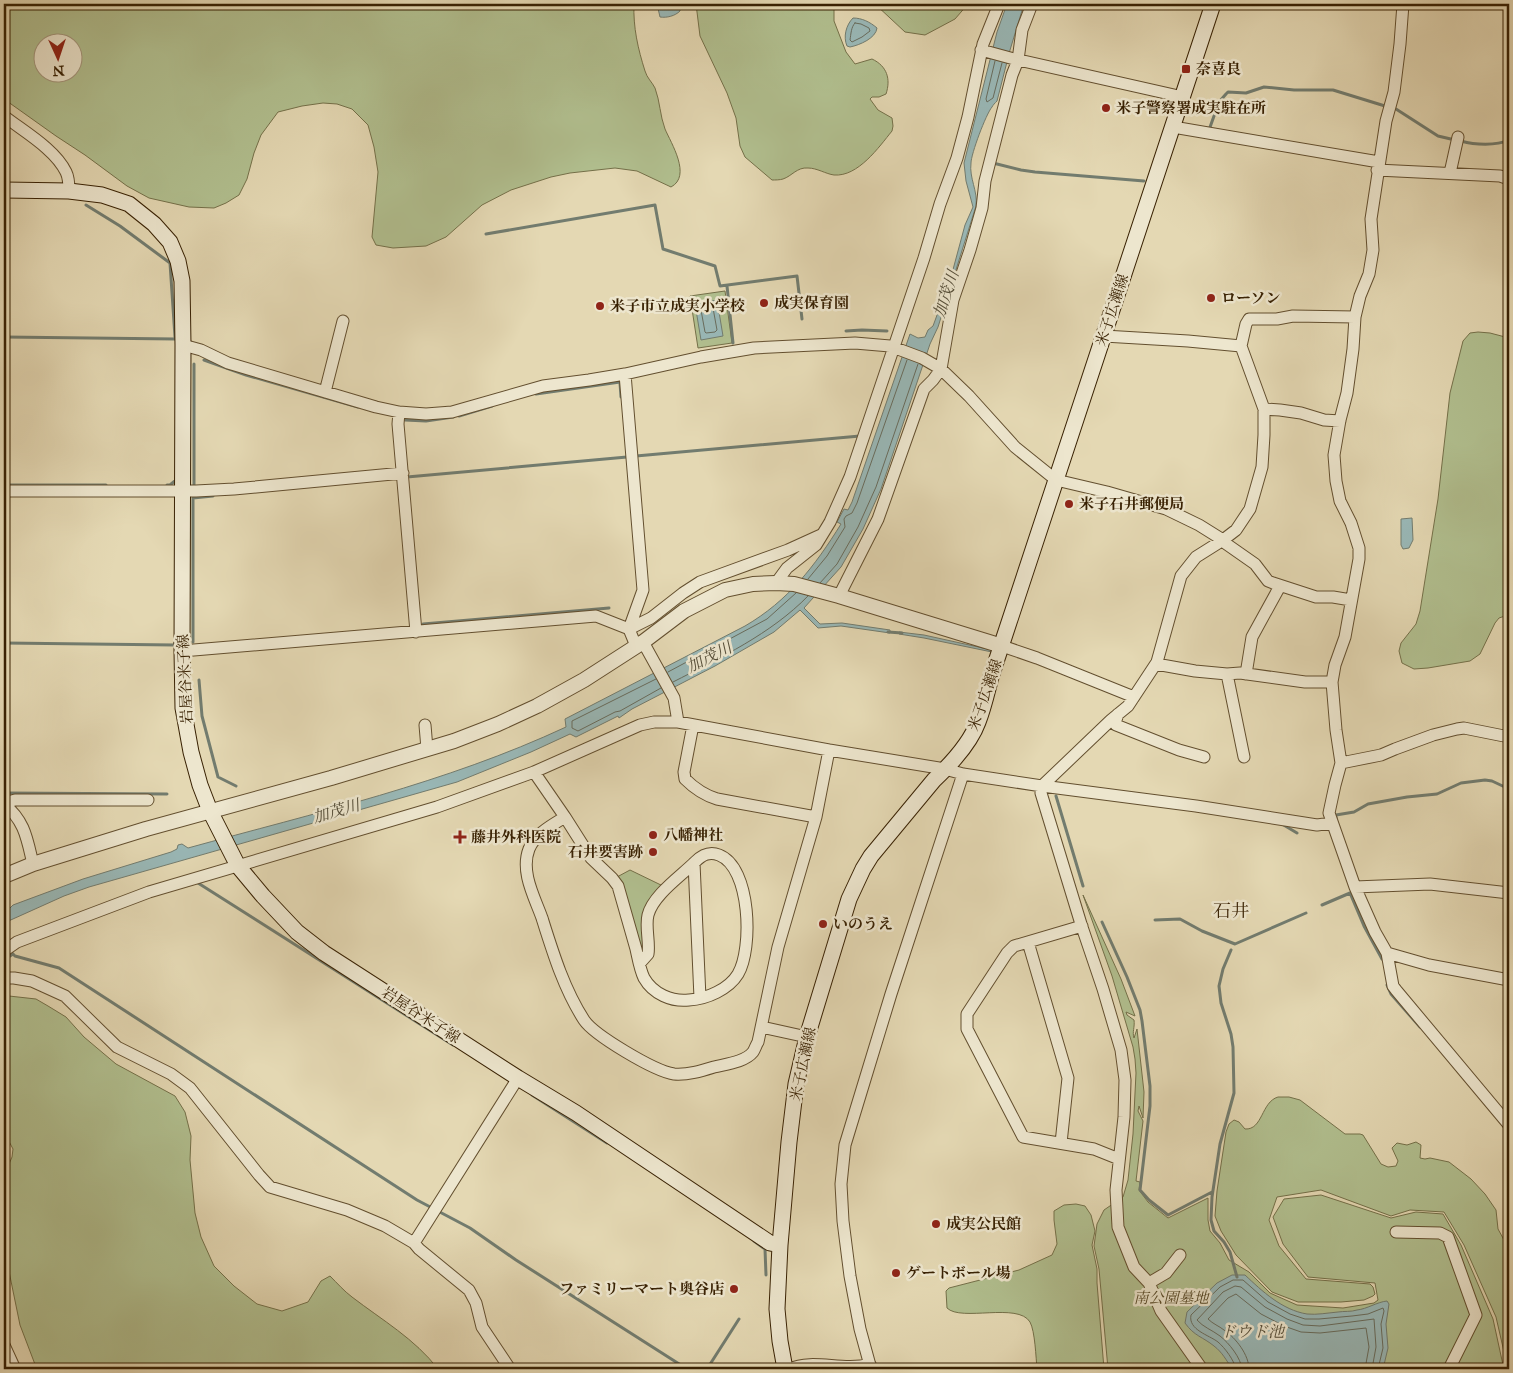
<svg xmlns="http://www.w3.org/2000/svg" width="1513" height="1373" font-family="'IM FELL Great Primer','Noto Serif JP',serif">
<rect width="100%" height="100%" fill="#e4d8b3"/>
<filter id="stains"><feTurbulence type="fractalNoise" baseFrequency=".004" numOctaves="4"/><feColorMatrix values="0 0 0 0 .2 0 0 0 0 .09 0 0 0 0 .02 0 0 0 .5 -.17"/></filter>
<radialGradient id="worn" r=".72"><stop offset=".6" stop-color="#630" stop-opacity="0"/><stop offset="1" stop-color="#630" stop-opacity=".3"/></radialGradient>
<path fill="#b1bf8f" stroke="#747049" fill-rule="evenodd" d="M4,4H634C633,27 638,49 645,71C647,78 652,82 655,88C660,101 660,116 665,129C671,143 692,176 671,187L637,171L615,168L570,173L551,177L511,190L482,205L446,237L426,246L393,248L376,245L372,237L378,172L374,147L368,125L352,109L337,104L323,103L302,106L278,112L261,135L254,153L247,179L239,195L226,203L214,208L189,207L149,198L127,186L85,155L56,136L4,99ZM42,42H72V72H42Z
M696,4H834V21L846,52L855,64L872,59C887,66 891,79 886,94L879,97H872L870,99L878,110L892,118L893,126L892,131C879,147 858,177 834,175C826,174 817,168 808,168C797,167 792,176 783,179C780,180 775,180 772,180L745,157L740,146L736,118L727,93L700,36Z
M875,4H968L955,19L925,35L905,32Z
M725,291L732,343L698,348L690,296Z
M1478,332L1490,333L1509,338V616L1508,615L1499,618L1495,623L1480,654L1470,661L1428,668L1414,669L1402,663L1399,651L1401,643L1416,624L1420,611L1438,499L1450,393L1463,341L1470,333Z
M630,870L663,886L653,896L644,950L641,951L617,877Z
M1083,895L1121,979L1135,1016L1126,1012L1127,1015L1134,1020C1135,1027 1132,1032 1134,1038L1137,1029L1144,1092L1143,1118L1139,1106L1138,1111L1143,1121L1136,1181L1140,1182L1139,1190L1148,1202L1168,1218L1208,1198V1220L1210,1231L1220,1243L1229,1260L1249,1272L1270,1293L1297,1305L1343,1308L1374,1303L1378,1300L1375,1283L1308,1277L1283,1244L1273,1217L1284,1199L1321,1195L1391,1218L1416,1212L1443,1214L1461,1245L1493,1319L1503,1365L1501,1369H1108L1099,1269L1094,1246L1097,1224L1104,1210L1123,1197L1128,1180L1133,1134L1136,1073L1135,1059L1133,1047L1112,976Z
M9,996L36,999L48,1006L66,1017L84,1037L116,1064L175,1096L185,1112L191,1136L190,1160L195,1213L201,1237L214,1266L234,1286L257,1304L282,1311L308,1302L321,1281L330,1276C337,1283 344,1291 352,1297C382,1320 415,1339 438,1369H38L36,1367L20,1325L4,1247V1176L12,1157L13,1149L4,1132V997Z
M1278,1097H1289L1300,1100L1345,1134H1360L1363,1135L1381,1164L1388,1167L1396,1166L1398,1161L1392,1148L1397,1143L1407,1145L1416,1142L1421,1145L1420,1158L1425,1159L1430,1158L1449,1162L1471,1179L1485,1194L1496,1210L1498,1229L1509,1249V1369H1505L1507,1365L1496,1317L1464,1245L1444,1212L1410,1210L1391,1216L1321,1190L1277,1197L1269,1220L1279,1246L1306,1279L1370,1284L1373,1287L1375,1294L1373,1296L1364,1300L1341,1302H1298L1272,1292L1236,1255L1221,1231L1215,1216L1217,1191L1226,1132L1229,1124L1234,1120L1239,1122L1245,1129C1263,1130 1261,1102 1278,1097Z
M1076,1204L1085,1206L1091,1215L1095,1231L1092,1245L1097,1269V1283L1104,1369H1037C1036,1358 1035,1331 1030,1322C1018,1302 961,1322 947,1308L946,1291L949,1288L1019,1270L1052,1255L1057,1244L1054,1220V1211L1064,1205Z"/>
<path fill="#99b8b7" stroke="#727c6f" d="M657,4H680V11C675,16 667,18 660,17Z
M1007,4H1024L1010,50L997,101C995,103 993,105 992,107C986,114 971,154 971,163C969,178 978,191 976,206L938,327L930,344L881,489L863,529L841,567L804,608L820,624L842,623L890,630V633L841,626L818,628L800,610L774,632L715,666L632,709L619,718L618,716L576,737L570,734L531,752L457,782L89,887L64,896L4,923V914L13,905L83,879L171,852L177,849L178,845L182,844L188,848C315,813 446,783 566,727L565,719L745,626C788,601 815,566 841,524L837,522L844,509L848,510L852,502L910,334L918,338L925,337L928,330L933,326L951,277L965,225L973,207L966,181L964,163L997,32Z
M853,18C862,18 870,22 877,28C876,38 860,45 850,47L847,46C843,37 846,25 853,18Z
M717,300L723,336L701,340L695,304Z
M1412,518L1413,540L1409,548L1403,549L1401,545V519Z
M899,632L924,635L992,650V652L924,638L899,634Z
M1232,1275H1245C1262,1291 1282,1310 1307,1314C1317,1315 1327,1313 1338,1312C1344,1311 1351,1312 1357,1310C1367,1309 1377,1302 1387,1301L1389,1304L1386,1324L1388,1348L1383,1369H1232C1227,1361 1222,1352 1214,1346C1203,1337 1194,1336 1185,1323L1187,1312L1217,1283Z"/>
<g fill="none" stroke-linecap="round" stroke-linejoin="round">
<path stroke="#686c5d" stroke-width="1" d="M855,23L861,24L869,28L870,31L862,37L852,42L850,40C851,34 851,27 855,23Z
M995,61L986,99L987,102L993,98L1002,63
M711,306L713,308L717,330L715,332L706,333L705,332L701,310L703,308Z
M808,579L827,556L845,527L844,519L846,516L852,513L857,503L907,360
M820,583L837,564L858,527L876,487L918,364
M668,672L767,619L796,593
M656,679L572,721V728L578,731L615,712L620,711L661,688
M673,682C720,658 771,634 808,596
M1236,1369C1234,1360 1225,1348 1218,1342C1209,1335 1188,1330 1191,1315L1220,1287L1233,1280H1243L1268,1302L1290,1314L1305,1319H1319L1352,1316L1368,1314L1383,1308L1384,1311L1381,1324L1383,1348L1378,1369
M1242,1369C1241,1358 1229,1343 1220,1336C1212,1330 1203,1327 1197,1320L1223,1292L1235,1286L1241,1287L1265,1307L1287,1319L1303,1325L1320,1326L1374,1319L1376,1347L1372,1369
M1249,1369C1249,1355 1236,1338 1224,1330C1219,1326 1213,1324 1208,1319L1228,1298L1236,1294L1261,1314L1284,1326L1301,1332L1320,1333L1366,1328L1369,1347L1365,1369"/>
<path stroke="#727c6f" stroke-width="3" d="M1396,109L1438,136L1455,140
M1209,130L1219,102L1226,94L1228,92L1246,93L1264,87L1294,90H1333L1385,106
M1461,141C1475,145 1496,146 1509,140
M993,163L1021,170L1035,172L1144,181
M86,205L120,226L170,263L175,337
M486,234L655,205L663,249L715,266L720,286L797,276L802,319
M727,286L733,343
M846,331L862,330L887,331
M4,337L176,339
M204,360L246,375L358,407
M620,383L621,397
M536,394L620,382
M459,416L492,406
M405,420L426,421L453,417
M636,456L860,436
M407,477L627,457
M4,485H106
M167,485H170L176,480V478
M194,488V364
M423,624L609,608
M888,632L902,633
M193,642V498L213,496
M4,643L175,645V641
M199,680L202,716L218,777L236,786
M4,793L167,794
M1056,796L1083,886
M1336,818V815L1354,812L1368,804L1407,797L1437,794L1461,783L1485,780L1492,781L1509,789
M1282,824L1297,833
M198,883L453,1045
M1322,905L1350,893L1364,926L1382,959
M1155,920L1180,919L1202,931L1235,944L1306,913
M1102,922L1127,977L1140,1010L1142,1021L1150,1086V1106L1140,1190L1149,1200L1168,1215L1212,1192
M1231,950L1223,969L1219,986L1221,1003L1231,1034L1233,1047L1234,1093L1220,1144L1212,1197L1211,1220L1214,1231L1224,1242L1230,1252L1237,1277
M11,952L15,956L59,968L417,1200L470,1228L516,1260L687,1369
M4,960L13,954
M1387,985L1391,994L1420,1027
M532,1095L607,1143
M754,1241L765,1249L766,1275
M707,1369L739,1319"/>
<defs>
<path id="minor" d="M1403,4L1400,44L1394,92L1386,121L1371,219L1373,250L1369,274L1360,296L1355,317L1353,349L1347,393L1340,420L1334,455L1336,481L1340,501L1351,523L1359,548V559L1345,637L1335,665L1332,682L1336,730L1341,763L1335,785L1329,813L1355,887L1375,932L1387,953L1429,965L1509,980
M981,50L1014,59L1183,97
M4,116C23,131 55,149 66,172C69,178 69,184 69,191
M1173,127L1379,162
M1377,170L1500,176L1509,179
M1450,173L1458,137
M1104,336L1188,341L1241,346L1264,409V435L1262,467L1250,509L1236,530L1223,540L1196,557L1181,576L1157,662L1128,706L1111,720L1042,786L1041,793L1081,924L1103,989L1121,1050L1125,1080L1124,1117L1116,1190L1118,1227L1134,1267L1149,1283L1161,1311L1202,1369
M183,345L201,350L228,363L376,407L399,412L426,414L452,412L543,386L589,380L625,374L701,357L754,348L855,343L890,346L922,358L941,369L969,396L1015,447L1056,480L1107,492L1166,509L1199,525L1223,540L1225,543L1255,564L1268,581L1273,583L1316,597H1333L1351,600
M1241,346L1246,324L1249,319H1277L1293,316L1355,317
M625,374L643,590L629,629
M325,392L343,321
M1264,409L1280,410L1301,413L1324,420L1340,421
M399,412L398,424L416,632
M4,491H196L234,489L403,473
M776,583L787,568L816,545L830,522L850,477L924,258L940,204L957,158L968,117L983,44L999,4
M839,596L878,519L924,389L933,380L941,369L953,300L970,250L982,208L985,181L1012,75L1018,60L1022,30L1032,4
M629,629L651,618L683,593L700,582L788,550L821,535
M643,642L674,698L678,722
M1002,646L1037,658L1134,697
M182,651L596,616L629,629L636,646
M1156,664L1195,671L1227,674L1240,673L1305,682H1332
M1227,674L1244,757
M1246,674L1252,637L1280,586
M1118,714L1115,723L1116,725L1179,750L1204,757
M425,725L427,749
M693,725L684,772L685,779C694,788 704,795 717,799L816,817
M1341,763L1381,755L1395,749L1433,735L1457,729L1464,728L1509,737
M534,772L565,817L591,858L612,878L618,886C624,907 630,928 636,949C638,958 640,970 644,978C653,994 672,1002 689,1000C707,999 729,989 738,974C753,949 751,867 719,855C709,851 702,855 695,862C681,876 653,895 648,915C645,927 650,942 648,954L640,963
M4,803L15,800H148
M4,804C25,821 27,839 33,864
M565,817C552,825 535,834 529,849C520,872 535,898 542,918C553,953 564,989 584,1020C594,1035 654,1071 674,1074C688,1075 701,1071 714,1067C726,1064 745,1062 753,1052C755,1049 756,1045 758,1042L778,947L816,817L829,750
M694,863L700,998
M1355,887L1430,884L1509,893
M1082,926L1014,946L1007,953L967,1014V1029L1023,1137L1094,1149L1119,1159
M1028,942L1068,1078L1061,1143
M4,951L17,942L149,892L437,807L534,772L640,725L654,722H678L829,750L945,769L963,774L1042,786L1196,806L1317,825L1332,823
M1387,953L1393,986L1396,990L1509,1125
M4,978H14L32,981L65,996L117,1047L171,1074L190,1088L259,1175L270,1187L347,1210L385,1226L414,1243L419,1249L469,1290L476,1303L482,1327L510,1369
M762,1027L807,1037
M1396,1232L1440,1233L1448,1237L1476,1315L1449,1369
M414,1243L518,1078
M1149,1283L1166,1273L1180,1255
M4,1345L15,1369
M789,1369C815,1358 842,1372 870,1364
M871,1369L860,1329L850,1276L843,1221L841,1184L845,1145L891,994L963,774"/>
<path id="tertiary" d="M4,876L33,864L146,829L331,778L454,741L498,724L537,706L584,680L643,642L684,611L725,590L753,584L776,583L794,584L839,596L1002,646"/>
<path id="secondary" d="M4,190L69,191L102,195L129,204L154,224L170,242L178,261L182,281L183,345L182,651L183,708L191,752L200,785L210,811L238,866L263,896L297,932L324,953L518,1078L576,1113L770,1243L780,1245
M785,1369L780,1341L777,1309L780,1245L789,1142L796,1084L807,1037L849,899L863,869L871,856L934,780C951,764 970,744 978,722C984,707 987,692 991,677L1213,4"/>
</defs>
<use href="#minor" stroke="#634f2f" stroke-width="13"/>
<use href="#tertiary" stroke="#634f2f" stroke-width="16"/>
<use href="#secondary" stroke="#382103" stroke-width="17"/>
<use href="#minor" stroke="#ede6ce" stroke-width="11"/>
<use href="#tertiary" stroke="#ede6ce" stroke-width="14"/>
<use href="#secondary" stroke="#ede6ce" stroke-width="15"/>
</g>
<g fill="#8f2418" stroke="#ede6ce" stroke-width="2">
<rect x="1181" y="64" width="10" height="10" rx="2.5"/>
<circle cx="1106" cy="108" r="5"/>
<circle cx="1211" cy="298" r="5"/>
<circle cx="764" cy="303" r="5"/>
<circle cx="600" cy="306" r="5"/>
<circle cx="1069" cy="504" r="5"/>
<circle cx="653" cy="835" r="5"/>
<path d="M457.5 829.5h5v5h5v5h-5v5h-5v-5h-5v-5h5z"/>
<circle cx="653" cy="852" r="5"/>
<circle cx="823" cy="924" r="5"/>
<circle cx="936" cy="1224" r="5"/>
<circle cx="896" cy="1273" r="5"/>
<circle cx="734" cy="1289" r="5"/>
</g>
<g text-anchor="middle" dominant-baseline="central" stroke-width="5" stroke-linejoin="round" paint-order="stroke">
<g font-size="15" font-weight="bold" fill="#382103" stroke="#ede6ce" text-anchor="start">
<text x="1196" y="69">奈喜良</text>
<text x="1116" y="108">米子警察署成実駐在所</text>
<text x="1221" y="298">ローソン</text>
<text x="774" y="303">成実保育園</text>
<text x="610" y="306">米子市立成実小学校</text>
<text x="1079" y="504">米子石井郵便局</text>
<text x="663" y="835">八幡神社</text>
<text x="471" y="837">藤井外科医院</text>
<text x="643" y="852" text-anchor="end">石井要害跡</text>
<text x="833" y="924">いのうえ</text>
<text x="946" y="1224">成実公民館</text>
<text x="906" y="1273">ゲートボール場</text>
<text x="724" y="1289" text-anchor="end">ファミリーマート奥谷店</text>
</g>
<g font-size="15" fill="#382103" stroke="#ede6ce">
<text transform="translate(1112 310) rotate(-72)">米子広瀬線</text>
<text transform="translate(185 679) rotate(-93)">岩屋谷米子線</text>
<text transform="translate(985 695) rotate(-71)">米子広瀬線</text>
<text transform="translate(421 1015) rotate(33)">岩屋谷米子線</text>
<text transform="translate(803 1064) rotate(-78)">米子広瀬線</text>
</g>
<g font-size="15" font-style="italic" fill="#564826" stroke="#ede6ce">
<text x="1171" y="1298">南公園墓地</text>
</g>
<g font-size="16" font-style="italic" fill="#554e39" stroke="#ede6ce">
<text transform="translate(946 294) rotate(-72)">加茂川</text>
<text transform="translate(709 657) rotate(-27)">加茂川</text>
<text transform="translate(336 811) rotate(-16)">加茂川</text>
<text x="1252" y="1331">ドウド池</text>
</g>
<g font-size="18" fill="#382103" stroke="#ede6ce">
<text x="1231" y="911">石井</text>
</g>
</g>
<rect width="1513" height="1373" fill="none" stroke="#e4d8b3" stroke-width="20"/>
<rect x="5" y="5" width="1503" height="1363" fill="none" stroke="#382103" stroke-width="2.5"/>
<rect x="10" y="10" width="1493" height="1353" fill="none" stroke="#382103"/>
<g transform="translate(58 58) rotate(177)"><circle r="24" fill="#ede6ce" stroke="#a5977d"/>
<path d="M0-4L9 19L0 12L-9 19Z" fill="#8f2418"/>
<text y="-8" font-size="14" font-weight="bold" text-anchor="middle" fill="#382103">N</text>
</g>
<rect width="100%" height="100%" filter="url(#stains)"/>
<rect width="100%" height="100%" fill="url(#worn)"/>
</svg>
